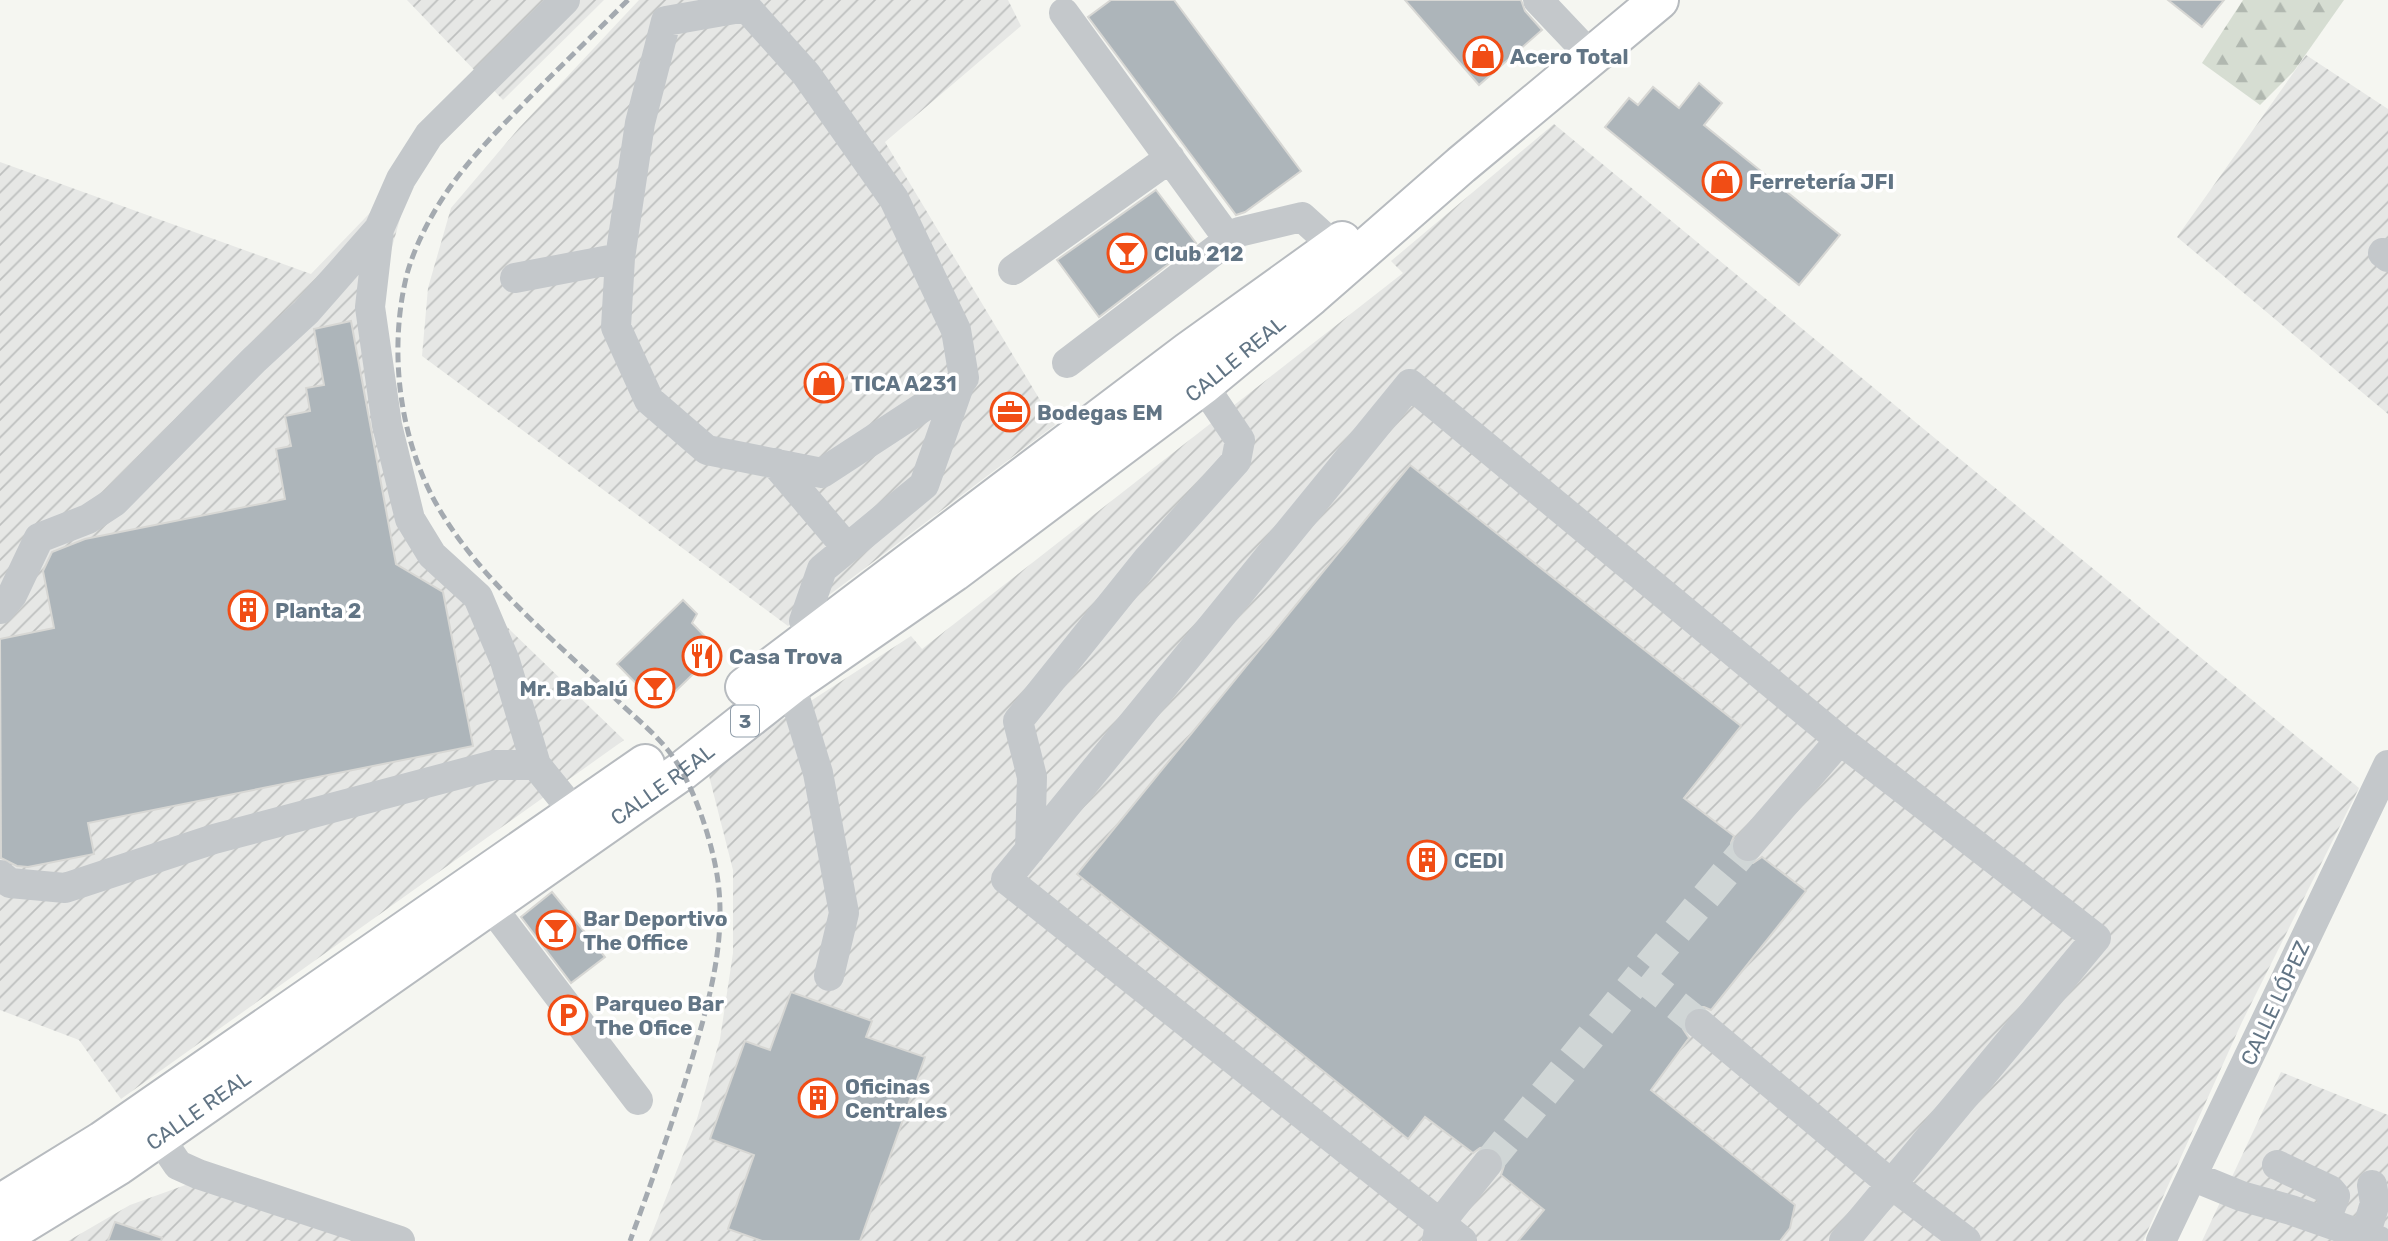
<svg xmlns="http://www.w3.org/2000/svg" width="2388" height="1241" font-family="Rubik,sans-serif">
<defs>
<pattern id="industrial-furrows" width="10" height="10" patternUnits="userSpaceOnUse" patternTransform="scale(1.75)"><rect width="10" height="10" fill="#e6e7e5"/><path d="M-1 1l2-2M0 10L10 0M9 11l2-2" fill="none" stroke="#bec0bf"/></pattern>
<pattern id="forest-firs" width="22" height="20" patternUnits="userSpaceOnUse" patternTransform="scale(1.75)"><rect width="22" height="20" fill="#d6ddd2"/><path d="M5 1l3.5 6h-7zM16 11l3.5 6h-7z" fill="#b1b8b0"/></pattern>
</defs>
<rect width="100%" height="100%" fill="#f5f6f1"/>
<path fill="url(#industrial-furrows)" d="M407,0H604L503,100Z
M639,0H1008L1021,26L885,142L1055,425L788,626L422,356L428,288L451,208L519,128Z
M2306,55L2388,109V414L2177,237Z
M1554,124L2359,788L2242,1022L2143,1241H649L697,1119L720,1039L733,953V870L707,768L911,636L922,649L1403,273L1391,261Z
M0,162L311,274L393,189L403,208L379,294L398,454L437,549L511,631L624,740L121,1099L79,1040L0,1010Z
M2281,1072L2388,1115V1241H2202Z
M191,1183L364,1241H68L130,1205Z"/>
<path fill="url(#forest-firs)" d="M2243,0H2344L2294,71L2260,105L2202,63Z"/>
<path fill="#adb5ba" stroke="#d7d7d4" stroke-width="2" d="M1111,0H1174L1301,171L1245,212L1236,215L1088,17Z
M1405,0H1521L1525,11L1542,30L1479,85Z
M2168,0H2224L2202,27Z
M1699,83L1722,103L1704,125L1840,235L1799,285L1605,127L1629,98L1638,105L1653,87L1679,108Z
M1156,190L1196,243L1099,317L1057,260Z
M351,321L396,564L443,592L473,746L88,823L94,854L28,867L17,866L1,858L0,639L54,628L43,571L52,552L85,539L285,499L276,449L291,446L285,416L310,411L306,388L324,385L314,329Z
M1410,465L1741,726L1684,798L1734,836L1731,843V851L1737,860L1745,863H1753L1762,857L1806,891L1711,1010L1704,1007H1695L1686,1013L1683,1022V1029L1689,1038L1651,1090L1795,1205L1790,1228L1780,1241H1518L1544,1210L1501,1175L1504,1166L1503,1158L1498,1151L1489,1147L1480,1148L1473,1153L1425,1117L1408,1139L1077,874Z
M683,600L697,614L692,623L718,650L659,707L617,664Z
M552,892L605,957L571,983L521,917Z
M791,992L872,1021L866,1037L925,1057L860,1241H762L728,1229L754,1155L710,1139L745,1041L770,1050Z
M115,1222L162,1238L161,1241H108Z"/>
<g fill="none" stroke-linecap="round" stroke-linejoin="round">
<path stroke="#d0d6d6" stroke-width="30" stroke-dasharray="30 15" stroke-linecap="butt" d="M1700,1024L1640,976L1748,846
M1487,1164L1640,976"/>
<defs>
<g id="major">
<path d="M745,687L1189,351L1342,241"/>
<path d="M0,1204L102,1141L645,764"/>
<path id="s1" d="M0,1238L119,1165L222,1093L682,771L791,685L954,572L1203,385L1311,296L1461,165L1659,0"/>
</g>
</defs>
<use href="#major" stroke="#b7bbbf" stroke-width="42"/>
<path stroke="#c4c8cb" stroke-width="30" d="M1538,0L1592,57
M746,7L806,74L894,199L956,330L964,378L960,383L822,473L707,450L649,400L616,327L620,258L640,123L666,21Z
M1064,13L1229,240
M379,229L401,179L429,135L565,0
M2383,253L2388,257
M1013,270L1170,158
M515,278L620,258
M1067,363L1239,232L1302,217L1334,246
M775,463L847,548
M0,609L12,595L39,538L88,519L114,502L254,360L306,312L379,229L370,307L387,425L410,519L432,555L478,597L505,661L536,765
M811,636L804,621L822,569L924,485L960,383
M791,685L818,773L844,913L829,976
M1748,846L1840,740
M1030,850L1032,777L1018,721L1148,559L1236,461L1240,440L1203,385
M0,875L10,883L65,888L214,839L494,765H536L574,812
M477,888L638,1100
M1700,1024L1891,1184L1966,1241
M159,1137L178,1165L198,1174L400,1241
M2277,1165L2330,1190L2335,1196L2325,1222
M2192,1176L2241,1196L2291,1210L2379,1241
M2365,1236L2375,1203L2372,1185
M1437,1241L1440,1223L1487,1164
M1462,1241L1006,879L1410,384L1840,740L2096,938L1844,1241
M2161,1241L2388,765"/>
<use href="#major" stroke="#fff" stroke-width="38"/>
<path stroke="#a4aab0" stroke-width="5" stroke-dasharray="10 5" stroke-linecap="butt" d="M628,0C597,31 566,61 535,92C505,123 473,154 448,190C431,215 415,245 407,274C388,350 399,439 438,507C465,554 506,596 546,634C571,657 596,680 620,703C636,718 653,732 667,749C691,778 709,832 716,869C729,937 708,1005 689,1069C671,1127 651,1184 630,1241"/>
</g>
<defs>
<symbol id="shop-ring" viewBox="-11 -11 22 22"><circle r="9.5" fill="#fff" stroke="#f14d15" stroke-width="1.5"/><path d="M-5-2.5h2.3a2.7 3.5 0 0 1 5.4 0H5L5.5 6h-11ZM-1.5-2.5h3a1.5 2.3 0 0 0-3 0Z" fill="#f14d15"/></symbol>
<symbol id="bar-ring" viewBox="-11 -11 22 22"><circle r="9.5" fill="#fff" stroke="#f14d15" stroke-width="1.5"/><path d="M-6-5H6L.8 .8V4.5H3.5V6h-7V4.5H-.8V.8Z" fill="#f14d15"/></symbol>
<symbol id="office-ring" viewBox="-11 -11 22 22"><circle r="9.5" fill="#fff" stroke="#f14d15" stroke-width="1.5"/><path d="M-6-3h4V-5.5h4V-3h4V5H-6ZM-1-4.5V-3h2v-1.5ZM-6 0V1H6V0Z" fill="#f14d15"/></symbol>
<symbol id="building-ring" viewBox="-11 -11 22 22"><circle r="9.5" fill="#fff" stroke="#f14d15" stroke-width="1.5"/><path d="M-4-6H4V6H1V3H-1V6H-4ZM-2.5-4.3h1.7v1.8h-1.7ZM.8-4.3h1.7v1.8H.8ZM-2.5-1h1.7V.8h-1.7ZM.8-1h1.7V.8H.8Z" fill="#f14d15"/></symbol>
<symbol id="restaurant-ring" viewBox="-11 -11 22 22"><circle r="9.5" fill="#fff" stroke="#f14d15" stroke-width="1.5"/><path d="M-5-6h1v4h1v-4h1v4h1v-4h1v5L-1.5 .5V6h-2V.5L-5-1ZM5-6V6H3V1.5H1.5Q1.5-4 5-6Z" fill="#f14d15"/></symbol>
<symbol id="parking-ring" viewBox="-11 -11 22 22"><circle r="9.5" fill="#fff" stroke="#f14d15" stroke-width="1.5"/><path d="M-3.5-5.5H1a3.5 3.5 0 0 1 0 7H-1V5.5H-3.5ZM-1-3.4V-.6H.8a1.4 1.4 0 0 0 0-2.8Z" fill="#f14d15"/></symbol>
</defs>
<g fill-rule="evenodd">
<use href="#shop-ring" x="1461" y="34" width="44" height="44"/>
<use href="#shop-ring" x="1700" y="159" width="44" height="44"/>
<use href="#bar-ring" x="1105" y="231" width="44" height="44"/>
<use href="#shop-ring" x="802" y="361" width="44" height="44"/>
<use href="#office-ring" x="988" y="390" width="44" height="44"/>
<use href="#building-ring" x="226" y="588" width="44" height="44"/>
<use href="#restaurant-ring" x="680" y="634" width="44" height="44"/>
<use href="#bar-ring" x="633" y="666" width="44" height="44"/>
<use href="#building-ring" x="1405" y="838" width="44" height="44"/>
<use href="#bar-ring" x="534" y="908" width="44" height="44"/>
<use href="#parking-ring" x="546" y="993" width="44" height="44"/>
<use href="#building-ring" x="796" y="1076" width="44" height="44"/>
</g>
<g text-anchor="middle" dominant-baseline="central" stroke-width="7" stroke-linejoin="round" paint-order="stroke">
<rect fill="#fff" stroke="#919eaa" stroke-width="2" x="731" y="705.5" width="28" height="31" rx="5"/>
<g font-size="19" font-weight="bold" fill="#627585">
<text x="745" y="721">3</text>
</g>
<g font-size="21" font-weight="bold" fill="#627585" stroke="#fff" text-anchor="start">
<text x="1510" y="56">Acero Total</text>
<text x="1749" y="181">Ferretería JFI</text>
<text x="1154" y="253">Club 212</text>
<text x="851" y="383">TICA A231</text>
<text x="1037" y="412">Bodegas EM</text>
<text x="275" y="610">Planta 2</text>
<text x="729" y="656">Casa Trova</text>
<text x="628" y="688" text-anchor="end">Mr. Babalú</text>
<text x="1454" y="860">CEDI</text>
<text x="583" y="918">Bar Deportivo<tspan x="583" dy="24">The Office</tspan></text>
<text x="595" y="1003">Parqueo Bar<tspan x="595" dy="24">The Ofice</tspan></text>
<text x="845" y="1086">Oficinas<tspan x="845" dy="24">Centrales</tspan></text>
</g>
<g font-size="21" fill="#627585" stroke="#fff">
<text stroke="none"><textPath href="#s1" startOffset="1517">CALLE REAL</textPath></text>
<text stroke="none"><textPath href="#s1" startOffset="803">CALLE REAL</textPath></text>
<text transform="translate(2275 1003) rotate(-65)">CALLE LÓPEZ</text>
<text stroke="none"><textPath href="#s1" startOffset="236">CALLE REAL</textPath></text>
</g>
</g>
</svg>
